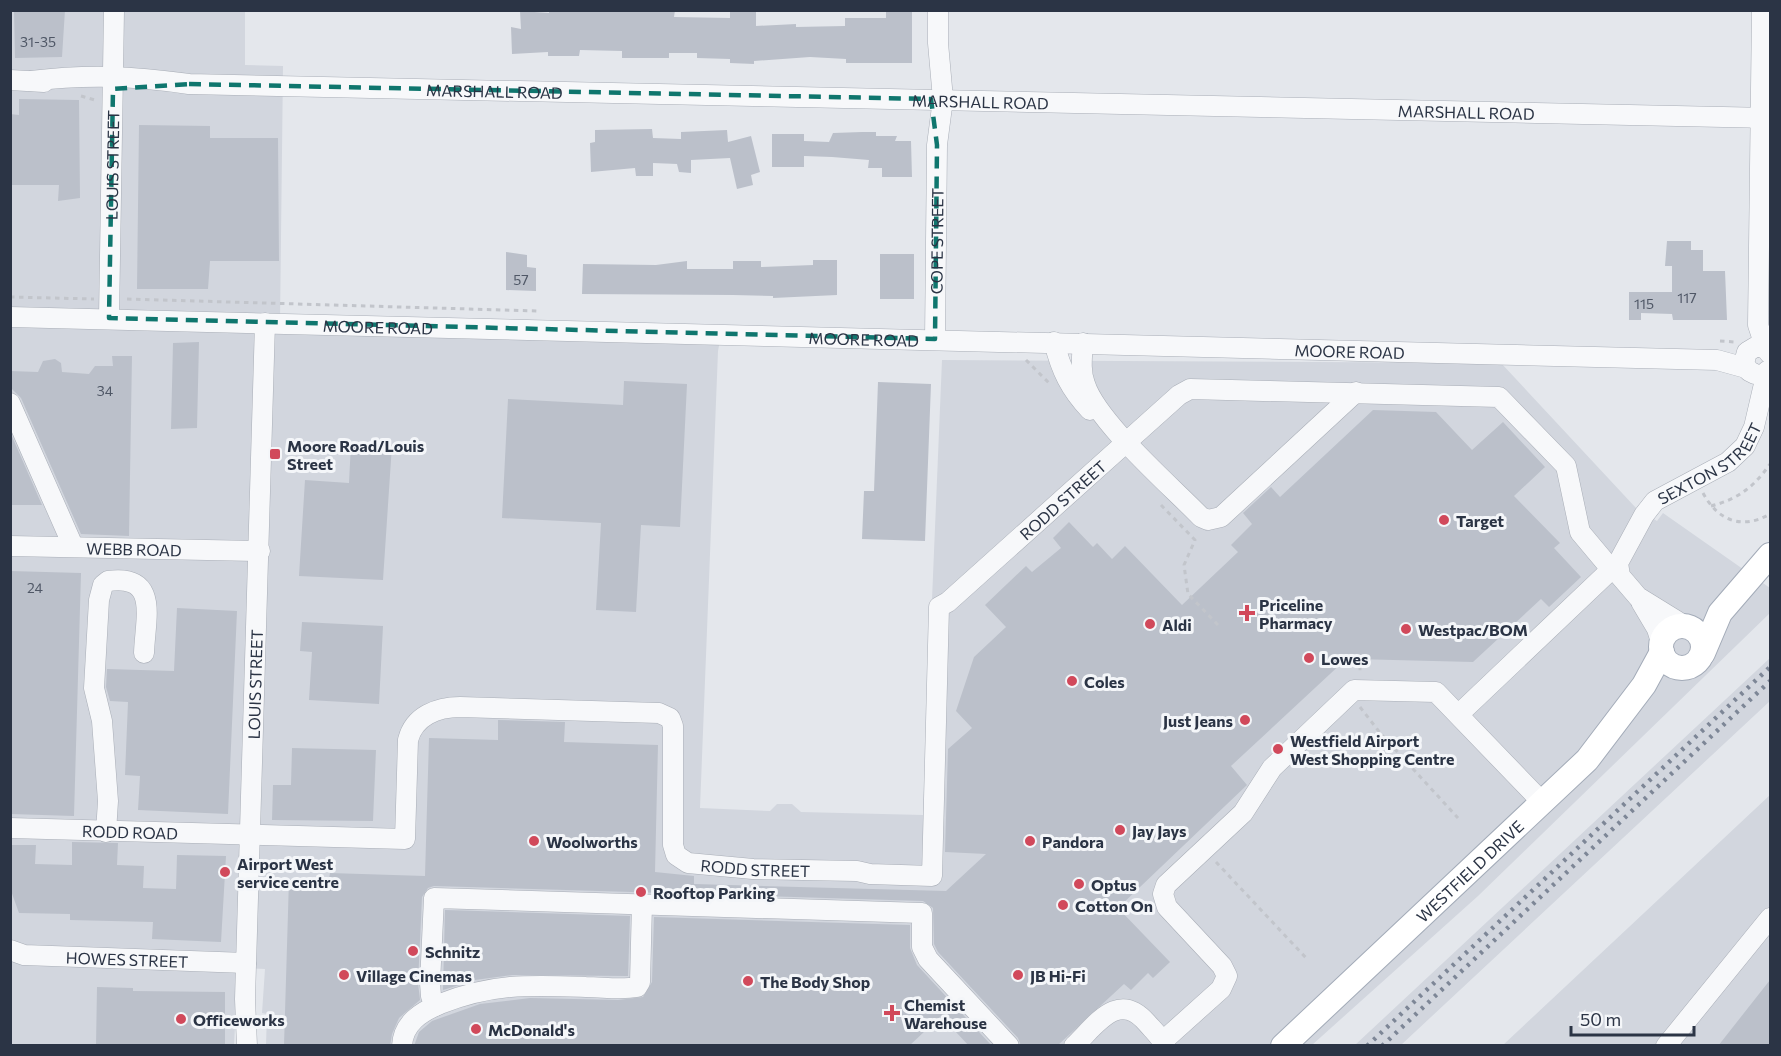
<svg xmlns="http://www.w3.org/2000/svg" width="1781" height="1056" font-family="Commissioner,sans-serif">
<rect width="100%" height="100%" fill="#e4e7ec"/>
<path fill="#d2d6de" d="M11,11H245V65L283,66L280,323L721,335L718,351L700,808L770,811L777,804H792L801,812L923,815L942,360L1501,363L1636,508L1657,521L1663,513L1770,588V613L1478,896L1312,1045H266L267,1014L262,1013L265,969L238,968L234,1045H11Z
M1770,658V701L1401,1045H1355Z
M1770,795V1045H1503Z"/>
<path fill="#bbc0ca" d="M14,10H65L62,57L15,58Z
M549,10H675L674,17L730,18V10H756V26L796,24V27L845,26V18H886V10H912V63H846V59L810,57L754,61V64L730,63V59L697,58V53H669V58H622V51L580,50L579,56H548V52L512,54L511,27L521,29L520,11L549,13Z
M19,99L79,100L80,198L58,201L59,185H10V114L19,115Z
M139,125L210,126V138H278L279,261H210L208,289H137Z
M652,129L653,138L681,139V132L727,130L728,142L751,136L760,172L751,175L753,185L737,189L730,158L691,160V173L679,172L677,164L653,163V176H636L635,168L591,172L590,143L595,142V130Z
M862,132H876V136H897L895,141H911L912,177H882V168H868L869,160L832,157L804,156V167H772V134H804V141L829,142L833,133Z
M1667,241H1691V250H1703V271H1725L1727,320H1673L1672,314L1641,313V320H1629V292H1672V266H1665Z
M506,252L527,255V267L536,268V291L506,290Z
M880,254H914V299H880Z
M813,260H837V295L773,298V296L733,295L582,294L583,264L656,265L687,261V269H733V261H761V267L813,265Z
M199,342L197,428L171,429L173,343Z
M112,356H132L129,536L81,534L21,398L10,387V371L38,372L43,361L55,359L61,363L62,372L89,374L95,366H113Z
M624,381L687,384L680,527L641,525L636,612L596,610L601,523L502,518L508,399L623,405Z
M878,382L931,384L925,541L862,539L864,491H874Z
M1373,410L1436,412L1472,450L1503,422L1545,467L1514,496L1560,543L1554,548L1581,577L1549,607L1541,599L1473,662L1354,659L1347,665L1344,661L1231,766L1247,785L1118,908L1170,962L1153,978L1148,973L1131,990L1124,984L1057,1046H1021L1018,1038L938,952L934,944L933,908L923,901L434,886L428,888L422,897L418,983L420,1000L399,1018L392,1034L390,1046H284L289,879H329L330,873L425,876L429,738L498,740V720L565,722L564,742L658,745L655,872L694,876V884L946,891L986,854L945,852L948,749L972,728L956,711L974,657L1006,627L985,605L1026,566L1032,572L1061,548L1053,538L1069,522L1093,547L1097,543L1112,559L1125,546L1182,605L1238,552L1231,545L1252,524L1243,513L1271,487L1280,497Z
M10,434H11L42,505H10Z
M351,443L392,445L383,580L299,576L305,480L349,483Z
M10,571L81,573L74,816L10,814Z
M177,608L237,611L228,814L138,810L140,776L125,775L128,702L110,701L106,687L107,669L174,671Z
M302,622L383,626L379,704L309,700L312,652L300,651Z
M292,748L376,750L373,821L272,820L273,785H291Z
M72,842L118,843L117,865L144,866L143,888L176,889L177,855L226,856L221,942L152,939L153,922L70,920V914L19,913L10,888V845H36L35,864L72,865Z
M445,910L630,916L628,976L512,975L475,980L443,990Z
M654,917L910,925V948L917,965L992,1046H969L941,1016L909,1046H414L419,1032L432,1021L480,1004L530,998L618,1000L643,997L652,982Z
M1770,980V1046H1718Z
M97,987L133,988V991L225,992V1046H96Z"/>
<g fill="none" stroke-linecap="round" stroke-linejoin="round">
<defs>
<g id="minor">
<path d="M1762,10L1758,325L1766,349"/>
<path d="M10,80L44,82"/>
<path id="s1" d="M31,81C88,74 132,76 189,84L1770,118"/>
<path id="s2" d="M10,317L1717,360L1746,368"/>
<path id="s3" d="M109,318L114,10"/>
<path id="s4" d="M935,339L937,145L943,99L938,43V10"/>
<path d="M1054,342C1061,370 1070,389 1090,410"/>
<path d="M1083,343C1082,357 1080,371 1085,384C1097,422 1171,486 1201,517L1208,520L1221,517L1356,392"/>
<path d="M1755,374L1749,371L1744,363L1747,352L1757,346L1766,349L1770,354"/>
<path d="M10,403L73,546"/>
<path id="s5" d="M10,546L260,551"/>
<path d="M1641,602L1657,629L1662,645"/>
<path id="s6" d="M1685,626L1638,597L1620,576L1618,563L1644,515L1655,501L1728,462L1745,446L1754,427L1767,371"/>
<path d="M1459,714L1618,563"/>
<path id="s7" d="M10,828L405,839L408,740C414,716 437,707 460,707L659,713L670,718L673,726V845L676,855L688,863L753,869L857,871L870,874L932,876L939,607L948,602L1179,395L1190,389L1499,397L1566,466L1580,532L1611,569"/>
<path d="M106,832L108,801L102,721L94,688L99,600L103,585L108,581C160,574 145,619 144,653"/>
<path id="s8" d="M10,950L24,955L246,963"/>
<path d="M435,1006L431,996L430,983L434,898L922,913V947L928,959L1009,1046"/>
<path d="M1163,1041L1221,989L1227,976L1222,966L1167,907L1163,894L1166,885L1243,813L1272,768L1354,690L1436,692L1542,802"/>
<path id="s9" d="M247,1046L245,999L265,323"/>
<path d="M402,1046C403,1023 421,1012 440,1004C494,983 530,985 586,987C603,987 621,990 637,987L640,982L642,904"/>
<path d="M1074,1046C1097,1024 1118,990 1147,1023C1153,1030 1161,1037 1165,1046"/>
<path d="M1666,1046L1770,918"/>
</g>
<g id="major">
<circle cx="1682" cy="647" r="21"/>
<path d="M1703,653L1720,613L1770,555"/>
<path id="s10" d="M1283,1046L1587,760L1644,685L1662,652"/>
</g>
</defs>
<use href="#minor" stroke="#a9aeb7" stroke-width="21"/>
<use href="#major" stroke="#a3abb8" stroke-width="26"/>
<path stroke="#c2c5cb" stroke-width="3" stroke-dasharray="4.5 4.5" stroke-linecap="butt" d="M81,96L95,100
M10,297L94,299
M127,299L537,311
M1720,341L1735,342
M1026,360L1049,383
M1703,493C1718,521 1742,530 1770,514
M1161,505L1195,540L1184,565L1188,594L1218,625
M1711,506C1738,499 1754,487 1770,464
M1353,660L1360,666V673
M1360,707L1381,734L1458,818
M1216,862L1308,960"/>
<use href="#minor" stroke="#f7f8fa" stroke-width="20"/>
<use href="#major" stroke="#fff" stroke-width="24"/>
<path stroke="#7d8696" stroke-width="4.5" stroke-dasharray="3 6" stroke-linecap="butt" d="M1367,1046L1770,667
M1382,1046L1770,681"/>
</g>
<path fill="none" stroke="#0f766e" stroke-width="4.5" stroke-dasharray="12 8" stroke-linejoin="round" d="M189,84L931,99L937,145L935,339L109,318L113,89Z"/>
<g fill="#d1495b" stroke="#f4f6f9" stroke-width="2">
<rect x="269" y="448" width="12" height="12" rx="3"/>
<circle cx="1444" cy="520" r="6"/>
<path d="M1244 604h6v6h6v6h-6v6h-6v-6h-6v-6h6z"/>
<circle cx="1150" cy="624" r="6"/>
<circle cx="1406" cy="629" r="6"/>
<circle cx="1309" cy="658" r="6"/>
<circle cx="1072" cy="681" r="6"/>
<circle cx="1245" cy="720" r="6"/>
<circle cx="1278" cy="749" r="6"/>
<circle cx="1120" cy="830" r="6"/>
<circle cx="534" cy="841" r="6"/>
<circle cx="1030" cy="841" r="6"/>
<circle cx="225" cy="872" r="6"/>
<circle cx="1079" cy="884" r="6"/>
<circle cx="641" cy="892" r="6"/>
<circle cx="1063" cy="905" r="6"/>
<circle cx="413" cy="951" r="6"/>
<circle cx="344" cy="975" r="6"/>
<circle cx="1018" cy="975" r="6"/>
<circle cx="748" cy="981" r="6"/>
<path d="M889 1004h6v6h6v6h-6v6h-6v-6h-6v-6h6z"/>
<circle cx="181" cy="1019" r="6"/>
<circle cx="476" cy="1029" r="6"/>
</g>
<g text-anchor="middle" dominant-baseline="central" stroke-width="6" stroke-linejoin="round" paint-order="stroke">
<g font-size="14" fill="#4f5766">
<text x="38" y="41">31-35</text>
<text x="521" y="279">57</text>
<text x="1687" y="297">117</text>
<text x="1644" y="303">115</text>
<text x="105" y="390">34</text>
<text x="35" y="587">24</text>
</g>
<g font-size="16" fill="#2b3445" stroke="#f4f6f9">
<text stroke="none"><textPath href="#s1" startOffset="464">MARSHALL ROAD</textPath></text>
<text stroke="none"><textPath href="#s1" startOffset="950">MARSHALL ROAD</textPath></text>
<text stroke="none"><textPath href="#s1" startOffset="1436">MARSHALL ROAD</textPath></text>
<text stroke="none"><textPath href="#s3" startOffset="153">LOUIS STREET</textPath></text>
<text stroke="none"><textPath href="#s4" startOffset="98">COPE STREET</textPath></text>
<text stroke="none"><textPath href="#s2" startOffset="368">MOORE ROAD</textPath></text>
<text stroke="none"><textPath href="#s2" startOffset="854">MOORE ROAD</textPath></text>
<text stroke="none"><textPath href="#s2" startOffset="1340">MOORE ROAD</textPath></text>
<text stroke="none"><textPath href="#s6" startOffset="236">SEXTON STREET</textPath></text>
<text stroke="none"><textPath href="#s7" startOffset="1602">RODD STREET</textPath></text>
<text stroke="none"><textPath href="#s5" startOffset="124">WEBB ROAD</textPath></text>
<text stroke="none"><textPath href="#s9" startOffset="362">LOUIS STREET</textPath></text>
<text stroke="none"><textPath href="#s7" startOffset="120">RODD ROAD</textPath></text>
<text stroke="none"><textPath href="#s7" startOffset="992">RODD STREET</textPath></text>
<text stroke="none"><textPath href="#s10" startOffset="256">WESTFIELD DRIVE</textPath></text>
<text stroke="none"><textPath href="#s8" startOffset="118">HOWES STREET</textPath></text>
</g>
<g font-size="16" font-weight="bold" fill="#2b3445" stroke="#f4f6f9" text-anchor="start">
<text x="287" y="445">Moore Road/Louis<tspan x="287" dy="18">Street</tspan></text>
<text x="1456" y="520">Target</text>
<text x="1259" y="604">Priceline<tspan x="1259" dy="18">Pharmacy</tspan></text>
<text x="1162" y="624">Aldi</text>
<text x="1418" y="629">Westpac/BOM</text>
<text x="1321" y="658">Lowes</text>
<text x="1084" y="681">Coles</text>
<text x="1233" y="720" text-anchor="end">Just Jeans</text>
<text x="1290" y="740">Westfield Airport<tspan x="1290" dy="18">West Shopping Centre</tspan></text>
<text x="1132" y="830">Jay Jays</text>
<text x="546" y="841">Woolworths</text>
<text x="1042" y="841">Pandora</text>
<text x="237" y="863">Airport West<tspan x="237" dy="18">service centre</tspan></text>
<text x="1091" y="884">Optus</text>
<text x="653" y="892">Rooftop Parking</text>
<text x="1075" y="905">Cotton On</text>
<text x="425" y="951">Schnitz</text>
<text x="356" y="975">Village Cinemas</text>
<text x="1030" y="975">JB Hi-Fi</text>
<text x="760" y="981">The Body Shop</text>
<text x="904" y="1004">Chemist<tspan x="904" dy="18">Warehouse</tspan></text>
<text x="193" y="1019">Officeworks</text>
<text x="488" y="1029">McDonald's</text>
</g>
</g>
<rect width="1781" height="1056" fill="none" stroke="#2b3445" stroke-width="24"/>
<path d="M1571 1026v9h123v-9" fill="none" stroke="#2b3445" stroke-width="3"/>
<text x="1580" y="1026" font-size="18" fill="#2b3445" stroke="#f4f6f9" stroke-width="4.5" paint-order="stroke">50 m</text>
</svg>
